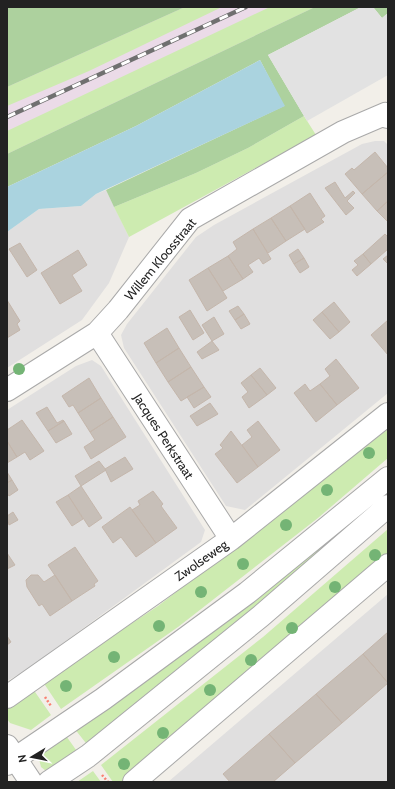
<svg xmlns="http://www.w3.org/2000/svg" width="395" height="789" font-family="Cabin,sans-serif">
<rect width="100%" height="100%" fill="#f2efe9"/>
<path fill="#e0dfdf" d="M375,141H384L388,145V393L245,510L226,506L124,348L121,335L127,324L196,237L214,225L362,144Z
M106,190L129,237L109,283L82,320L7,368V232L39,209L81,206L96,194Z
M92,360L101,366L205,530L201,542L26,670L7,681V410L76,366Z
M388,594V782H168Z"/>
<path fill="#ebdbe8" d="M121,7H361L7,187V57Z"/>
<path fill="#cdebb0" d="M185,7H222L89,71L7,106V87Z
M270,7H315L7,154V131Z
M304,116L316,135L129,237L114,207L196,173L248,148Z
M388,429V458L318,518L178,627L61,709L43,682L158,606Z
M388,486V501L89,747L74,728Z
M388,529V556L124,782H113L101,765L263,637Z
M33,689L51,715L31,730L10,723L7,719V708L24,697Z
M64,733L79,754L46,771L41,767L38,755Z
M93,771L101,782H77Z"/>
<path fill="#add19e" d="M7,7H185L7,87Z
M315,7H361L268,55L304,116L248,148L196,173L114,207L106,190L284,106L260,60L136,126L7,187V154Z
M373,7H388V13L382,18Z"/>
<path fill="#e2e2e2" d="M361,7H373L382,18L388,13V75L307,121L268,55Z"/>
<path fill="#aad3df" d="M260,60L285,106L96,194L81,206L39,209L7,232V187L136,126Z"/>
<path fill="#c7bfb8" stroke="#c4b6ab" d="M375,152L388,168V172L362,194L345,174L352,168L354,170Z
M388,172V201L377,211L362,194Z
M335,182L345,198L353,191L355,193L347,201L354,208L346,215L325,188Z
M310,193L325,216L321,219L324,222L307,233L290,206Z
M388,201V222L377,211Z
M290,206L305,229L286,241L271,218Z
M271,218L286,241L268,253L253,229Z
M253,229L271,259L263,264L259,258L248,265L253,272L243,279L228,256L237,249L233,242Z
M385,234L388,237V249L371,264L363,254Z
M20,243L37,270L27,277L9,249Z
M298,249L304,258L294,264L289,255Z
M78,250L87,265L72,275L82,291L60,304L41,273Z
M363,254L371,264L357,276L352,270L358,265L354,261Z
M388,255V264L383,259Z
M228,256L243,279L223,291L208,268Z
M304,258L309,267L300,273L294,264Z
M208,268L227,298L207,311L189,280Z
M7,300L20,321L17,324L20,330L7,338Z
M334,302L350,322L339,332L322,312Z
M238,306L244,314L235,320L229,311Z
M190,310L204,333L193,340L179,317Z
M322,312L339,332L330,339L313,320Z
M244,314L250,324L241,329L235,320Z
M214,317L224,334L212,341L202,325Z
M388,320V355L371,335Z
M167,328L179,348L156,363L144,343Z
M212,341L219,350L202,359L197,352Z
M179,348L191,367L168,382L156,363Z
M336,359L359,388L337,405L320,384L330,376L325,369Z
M191,367L204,387L181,401L168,382Z
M260,368L276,388L267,395L251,375Z
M251,375L267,395L249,408L242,397L248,392L241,383Z
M89,378L101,398L78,413L73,405L69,407L62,396Z
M305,384L310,391L320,384L337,405L316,422L294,393Z
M204,387L211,397L194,408L187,397Z
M101,398L113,417L90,432L78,413Z
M210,403L218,414L197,426L190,416Z
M47,407L57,423L63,420L64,421L48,431L36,413Z
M113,417L126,437L91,459L84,447L95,440L90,432Z
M22,420L44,451L30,460L25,452L17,457L7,441V430Z
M64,421L72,434L56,443L48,431Z
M258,421L280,450L258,467L242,445L252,437L247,430Z
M231,431L258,467L237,483L215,454L223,448L220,445Z
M7,441L17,457L7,463Z
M125,457L133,469L111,482L105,469Z
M99,461L106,470L81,486L75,476Z
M7,472L12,480L7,483Z
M12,480L18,490L9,496L7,493V483Z
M81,486L102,518L89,527L68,495Z
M153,491L163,504L161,506L177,528L156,543L132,510L140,505L138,501Z
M68,495L83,519L72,526L56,502Z
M130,507L156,543L136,557L121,537L113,543L102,527Z
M13,512L18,520L9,525L7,516Z
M75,547L98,581L94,584L95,586L72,601L48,565Z
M7,553L15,565L7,569Z
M31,575H38L44,582L55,575L72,601L50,616L42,604L39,606L27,587L26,580Z
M388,632V683L363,654Z
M7,636L11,642L7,645Z
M363,654L388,683L342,723L316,694Z
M316,694L342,723L295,763L269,734Z
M269,734L295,763L273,782H230L223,774Z"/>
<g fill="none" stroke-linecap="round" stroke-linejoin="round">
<defs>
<path id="minor" d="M97,333L231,539
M7,390L97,333L118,310L190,219L343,132L385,114L388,117
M7,697L231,539L388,414
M7,746L31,782
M134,782L388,565"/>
<path id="tertiary" d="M7,764L103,699L247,593L388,478
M49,782L88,756L261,616L388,506"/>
</defs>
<use href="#minor" stroke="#a9a9a9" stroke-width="24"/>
<use href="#tertiary" stroke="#a9a9a9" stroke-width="24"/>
<path stroke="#fa8072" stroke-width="2.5" stroke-dasharray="2 2" stroke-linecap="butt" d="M45,697L51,706
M102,775L108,782"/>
<use href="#minor" stroke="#fff" stroke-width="22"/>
<use href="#tertiary" stroke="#fff" stroke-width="22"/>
<defs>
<path id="rail" d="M7,117L246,7"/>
</defs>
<use href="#rail" stroke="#707070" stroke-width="4.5"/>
<use href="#rail" stroke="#fff" stroke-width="3" stroke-dasharray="9" stroke-linecap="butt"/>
</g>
<g fill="#74b475">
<circle cx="19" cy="369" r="6"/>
<circle cx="369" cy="453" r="6"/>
<circle cx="327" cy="490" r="6"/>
<circle cx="286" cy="525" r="6"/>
<circle cx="375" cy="555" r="6"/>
<circle cx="243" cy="564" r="6"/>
<circle cx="335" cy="587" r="6"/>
<circle cx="201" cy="592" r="6"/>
<circle cx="159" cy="626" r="6"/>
<circle cx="292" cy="628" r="6"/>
<circle cx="114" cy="657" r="6"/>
<circle cx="251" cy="660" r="6"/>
<circle cx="66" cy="686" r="6"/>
<circle cx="210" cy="690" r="6"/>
<circle cx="163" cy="733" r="6"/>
<circle cx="124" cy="764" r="6"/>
</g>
<g text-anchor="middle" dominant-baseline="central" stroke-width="3.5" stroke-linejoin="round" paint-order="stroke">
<g font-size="13" fill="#222" stroke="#fff">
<text transform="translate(160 259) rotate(-50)">Willem Kloosstraat</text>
<text transform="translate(164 436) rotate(57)">Jacques Perkstraat</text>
<text transform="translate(201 560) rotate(-35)">Zwolseweg</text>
</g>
</g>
<rect width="395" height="789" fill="none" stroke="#222222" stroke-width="16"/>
<g transform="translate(32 757) rotate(260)" stroke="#ffffff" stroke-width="3" paint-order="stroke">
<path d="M0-3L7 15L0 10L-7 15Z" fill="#222222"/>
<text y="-6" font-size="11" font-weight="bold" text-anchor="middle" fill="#222222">N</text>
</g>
</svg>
